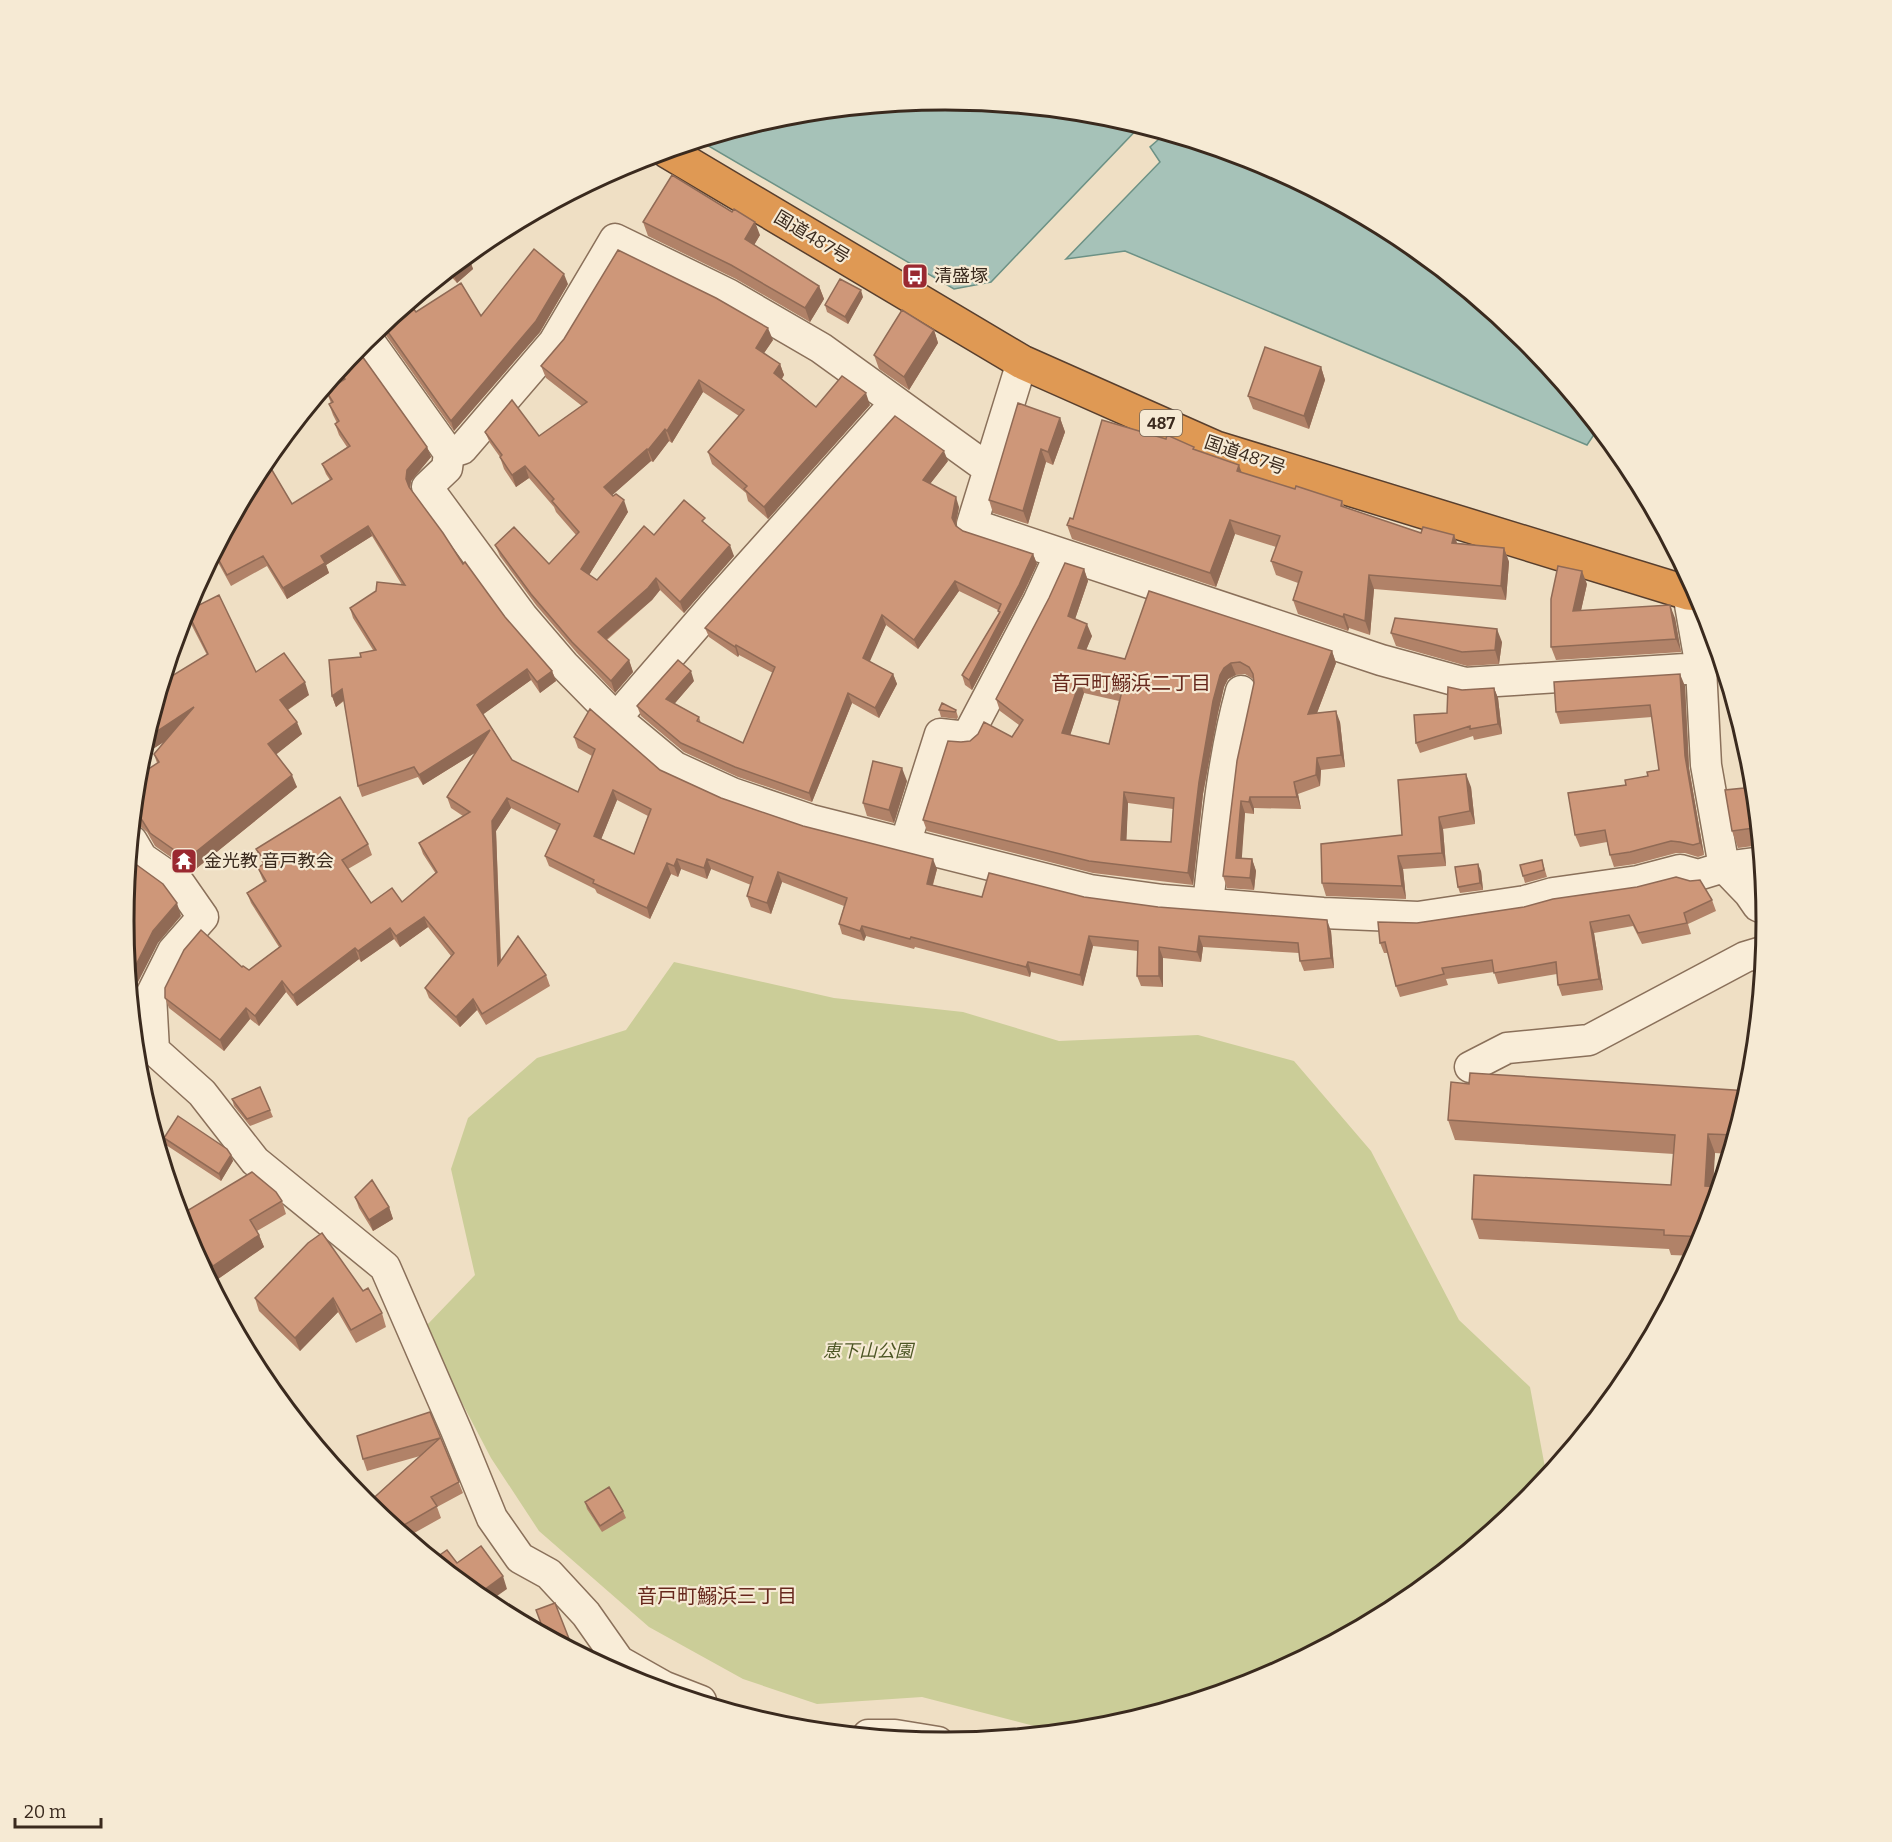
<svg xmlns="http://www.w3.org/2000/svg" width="1892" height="1842" font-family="Bitter,'Noto Sans JP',serif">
<rect width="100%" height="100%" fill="#efdfc4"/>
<path fill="#cbcd98" d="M674,962L834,998L963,1012L1059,1041L1198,1035L1294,1061L1371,1151L1459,1320L1530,1387L1547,1478L1527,1502L1402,1605L1260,1681L1106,1727L1045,1733L1038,1727L922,1697L817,1704L743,1679L649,1627L539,1531L491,1458L449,1378L427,1325L475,1275L451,1169L468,1118L537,1058L626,1030Z"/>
<path fill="#a6c2b8" stroke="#6c9185" stroke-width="1.5" d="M946,99L1107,115L1141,125L991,282L954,289L700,141L786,115Z
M1166,133L1261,162L1403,238L1527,340L1599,427L1587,445L1125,251L1066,259L1160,162L1150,147Z"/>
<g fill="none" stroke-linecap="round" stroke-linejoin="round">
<defs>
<path id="minor" d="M367,338L449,453L447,468L427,487L522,616L564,665L616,718L675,767L732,793L811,820L1090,890L1163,900L1323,913L1418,917L1525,901L1553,893L1638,881L1680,870L1698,875L1724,867L1762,862
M1022,362L972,524L1381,660L1465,683L1701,668
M449,453L462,449L554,342L615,239L728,294L821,348L990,470
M1688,593L1701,668L1706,765L1724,867L1749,893L1758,906L1767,910
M616,718L720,598L896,402
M132,841L142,858L180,884L203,917L173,951L151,995L154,1050L202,1093L255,1161L385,1267L456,1430L492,1518L520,1558L549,1574L586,1614L619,1661L665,1687L701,1701
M905,844L940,734L967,737L1038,602L1060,554
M1208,904C1216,832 1222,760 1241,691
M1470,1067L1507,1048L1589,1040L1745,957L1765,951
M868,1735H895L938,1742"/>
<path id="highway" d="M667,151L1022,362L1216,448L1688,593L1699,594"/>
</defs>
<use href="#minor" stroke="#8a705a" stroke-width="33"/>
<use href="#highway" stroke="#583f2e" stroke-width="36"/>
<use href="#minor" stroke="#f9edd8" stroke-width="30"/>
<use href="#highway" stroke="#df9954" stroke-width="33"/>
</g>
<path fill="#b18268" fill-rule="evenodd" d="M643,222L760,235L754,245L819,286L824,299L810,322L736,279L648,236Z
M468,255L473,269L457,283L447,272Z
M568,284L540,332L454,431L380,327L409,303L416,312L481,316Z
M863,297L848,324L827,312L825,305Z
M934,330L938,343L909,390L879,369L874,355Z
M773,340L764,353L780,364L784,375L782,379L816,407L870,405L768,519L748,501L746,493L712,464L708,452L739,416L703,392L672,443L669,441L653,462L651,461L612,495L628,512L589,575L597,580L654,535L708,526L734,556L684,613L660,590L652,600L607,640L629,660L633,672L615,693L577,653L536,605L500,556L495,545L549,564L576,535L556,512L554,507L529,478L516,487L504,469L500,457L490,443L485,432L539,436L582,406L546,378L541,366Z
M357,349L427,447L431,457L411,481L410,488L463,564L505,617L552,671L556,681L540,693L531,680L483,714L512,760L578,792L592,756L578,748L574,737L660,770L721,798L803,826L937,869L933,885L982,897H1084L1331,931L1334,968L1304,971L1300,961L1299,953L1203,947L1201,962L1163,958V987L1141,986L1137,976L1138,951L1093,946L1083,986L1031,972L1030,977L915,947L914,949L866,936L864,941L842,934L839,924L844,906L782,882L771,914L751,907L747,896L751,885L711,869L707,879L681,869L678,877L671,874L650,919L597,893L595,889L549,866L545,856L557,831L511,808L496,831L501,960L546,975L550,986L486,1025L477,1010L460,1027L429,998L425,988L451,956L428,927L400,947L394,939L361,962L359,959L297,1006L286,992L259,1026L250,1019L224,1051L169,1008L165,998L242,967L249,970L279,947L251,903L247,893L264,882L262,878L258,868L263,864L260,859L256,849L368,844L372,855L348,869L371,903L402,902L436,874L423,854L419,843L463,816L451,808L447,797L476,752L423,785L418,777L362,797L358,786L344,701L336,707L332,696L361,657L373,650L353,618L350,608L402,585L372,536L326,565L329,573L287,599L267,566L231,586L214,555L259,470L292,504L330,480L326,474L322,464L347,447L339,435L335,424L337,423L333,415L329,404L331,403L326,391L343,380L338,373ZM617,800L648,816L634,854L601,839Z
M1321,367L1325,380L1309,429L1253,409L1248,396Z
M1060,418L1065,432L1053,465L1046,462L1028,524L993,513L989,500Z
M1194,447L1195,450L1242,473L1295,489L1342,501L1345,508L1421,533L1454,535L1457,543L1504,548L1509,562L1506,600L1374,589L1370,635L1349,628L1348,631L1298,614L1293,600L1298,583L1276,575L1271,561L1276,547L1235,534L1216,587L1072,539L1067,525L1073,519Z
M948,461L930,484L959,507L956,525V526L963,531L1033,554L1037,564L1023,594L972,690L965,685L962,675L999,614L998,610L959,591L918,649L886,625L869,661L893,674L897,684L879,718L852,703L812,802L738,777L684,752L641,716L637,706L694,681L674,704L699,717L701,723L743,743L773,673L739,655L738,657L709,637L705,628Z
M1084,569L1088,581L1075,619L1092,636L1086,650L1125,659L1332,651L1336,663L1317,713L1340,722L1345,767L1321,770L1320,786L1298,794L1301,809L1254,808V814L1245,813L1241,858L1252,859L1256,871L1254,890L1227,888L1223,876L1254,683L1253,679L1245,674L1236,675L1228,679L1224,687L1218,713L1203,794L1193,885L1093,873L927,831L923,820L961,742L1012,737L1019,725L1000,711L996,699L1049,598ZM1084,693L1119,701L1109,744L1070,735ZM1128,803L1173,809L1171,842L1126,840Z
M1587,584L1581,610L1675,618L1681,652L1556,660L1551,647Z
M187,611L256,672L309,695L288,710L302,734L276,754L297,787L192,872L155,846L147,832L140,826L134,824L138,776L157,763L154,754L165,741L148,752L144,747L168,668L172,676L207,655L191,624Z
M1391,633L1502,642L1499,664L1467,666L1396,646Z
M1685,686L1689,768L1704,855L1698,857L1685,853H1676L1635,864L1614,867L1610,855L1607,842L1580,847L1575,835L1626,785L1648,776L1659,770L1652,717L1560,724L1556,712Z
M1494,688L1498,698L1502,734L1474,740L1473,736L1420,753L1416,743L1447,713L1462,690Z
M939,710H956L958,717L957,719L941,717Z
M1753,767L1761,845L1738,848L1732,831L1744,788Z
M907,781L894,823L867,816L863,803Z
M1471,787L1475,824L1443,829L1446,866L1403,869L1406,899L1326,896L1322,883L1402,835Z
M1542,860L1547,877L1525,883L1523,876Z
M1762,861L1764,886L1760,880L1754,863Z
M1481,871L1483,890L1460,893L1458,887Z
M1637,887L1712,900L1716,911L1688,924L1691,934L1642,944L1633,926L1594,933L1603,990L1562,996L1558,985L1557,974L1498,984L1494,972L1446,979L1448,985L1400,997L1396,986L1388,953H1384L1380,943L1417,923L1524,907Z
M1469,1084L1749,1091L1730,1154L1715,1153L1705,1236L1695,1256L1671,1255L1669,1249L1479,1239L1472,1219L1671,1185L1674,1154L1455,1140L1448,1120Z
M232,1099L270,1110L273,1117L250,1126L234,1106Z
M164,1138L231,1155L233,1161L221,1181L166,1145Z
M355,1197L389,1207L393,1219L373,1231L359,1208Z
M282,1201L286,1214L257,1231L259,1235L264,1247L218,1279L192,1240L187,1237L180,1215Z
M363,1291L382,1313L386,1327L356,1343L338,1312L300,1351L259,1311L255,1298Z
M430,1412L463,1493L437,1507L441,1518L407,1537L367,1504L420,1456L367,1471L363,1459Z
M585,1502L623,1511L626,1518L602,1532L587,1509Z"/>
<path fill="#906a55" d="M755,222L760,235L750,252L745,239Z
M468,255L473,269L457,283L451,269Z
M564,274L568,284L540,332L454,431L451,421Z
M819,286L824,299L810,322L805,308Z
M861,290L863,297L848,324L845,317Z
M768,328L773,340L760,359L756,348Z
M934,330L938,343L909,390L904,377Z
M780,364L784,375L778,384L774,373Z
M1321,367L1325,380L1309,429L1304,416Z
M699,380L703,392L672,443L667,431Z
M866,393L870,405L768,519L764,507Z
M1060,418L1065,432L1053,465L1048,452Z
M665,429L669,441L653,462L648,450Z
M427,447L431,457L411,481L410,489L406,479L407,470Z
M647,449L651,461L608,499L604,487Z
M1041,449L1046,462L1028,524L1023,511Z
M944,451L948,461L926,489L923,480Z
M1239,465L1244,479L1237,471Z
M525,466L529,478L516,487L512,475Z
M956,497L959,507L955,527L952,518Z
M624,500L628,512L586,580L581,569Z
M1230,520L1235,534L1216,587L1210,573Z
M368,526L372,536L326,565L329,573L287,599L283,588L321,556Z
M1454,535L1459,549L1452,543Z
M730,545L734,556L684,613L680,602Z
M1504,548L1509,562L1506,600L1501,586Z
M1033,554L1037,564L1023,594L972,690L969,680Z
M1084,569L1088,581L1072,628L1068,616Z
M1582,571L1587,584L1578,624L1573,611Z
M1369,575L1374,589L1370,635L1365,621Z
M656,578L660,590L652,600L602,643L598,632Z
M955,581L959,591L918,649L914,640Z
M1670,605L1675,618L1681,652L1676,639Z
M1344,614L1349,628L1348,631L1343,617Z
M882,615L886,625L867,668L863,658Z
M1087,624L1092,636L1082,660L1078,648Z
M1497,629L1502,642L1499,664L1495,650Z
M736,645L739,655L738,657L735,647Z
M1332,651L1336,663L1312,726L1308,714Z
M629,660L633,672L615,693L611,681Z
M1231,663L1236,675L1228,679L1224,687L1218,713L1203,794L1193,885L1188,873L1199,782L1213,701L1220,675L1224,668Z
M527,669L531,680L481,716L477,705Z
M552,671L556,681L540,693L537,682Z
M691,671L694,681L670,709L666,699Z
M893,674L897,684L879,718L875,708Z
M1680,674L1685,686L1689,768L1704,855L1700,843L1685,756Z
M1080,681L1084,693L1067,745L1062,733Z
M305,682L309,695L284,712L280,700Z
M1494,688L1498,698L1502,734L1498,724Z
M342,689L345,699L336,707L332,696Z
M848,693L852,703L812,802L809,793Z
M194,707L199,720L148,752L145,744L147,738Z
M1336,711L1340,722L1345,767L1341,755Z
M297,722L302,734L273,757L268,744Z
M490,730L494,741L423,785L419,775Z
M1317,758L1321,770L1320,786L1316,775Z
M902,768L907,781L894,823L889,810Z
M1466,774L1471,787L1475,824L1470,811Z
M292,775L297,787L192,872L187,859Z
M1294,782L1298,794L1301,809L1297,797Z
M613,790L617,800L598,847L594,836Z
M1124,792L1128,803L1126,852L1121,840Z
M1250,797L1254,808V814L1249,802Z
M507,798L511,808L496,831L501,975L498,965L492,821Z
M1241,801L1245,813L1241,870L1236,858Z
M1439,817L1443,829L1446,866L1442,853Z
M1398,856L1403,869L1406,899L1402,886Z
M677,859L681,869L678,877L674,866Z
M707,859L711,869L707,879L704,868Z
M933,859L937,869L930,894L927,884Z
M1252,859L1256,871L1254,890L1250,878Z
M667,863L671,874L650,919L647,908Z
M1478,864L1481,871L1483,890L1480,883Z
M778,872L782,882L771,914L767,903Z
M177,903L181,916L158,943L135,988L134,996L135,1019L134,1022L130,980L131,975L153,931Z
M424,917L428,927L400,947L396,936Z
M1327,920L1331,931L1334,968L1331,958Z
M1590,922L1594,933L1603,990L1599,979Z
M862,926L866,936L864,941L860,931Z
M390,928L394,939L361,962L358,951Z
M1089,936L1093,946L1083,986L1080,975Z
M1199,936L1203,947L1201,962L1197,952Z
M1159,947L1163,958V987L1159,976Z
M355,948L359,959L297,1006L293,995Z
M1028,962L1031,972L1030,977L1026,967Z
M282,981L286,992L259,1026L255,1016Z
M473,999L477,1010L460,1027L456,1017Z
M246,1008L250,1019L224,1051L220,1040Z
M148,1098L152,1110L150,1114L146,1101Z
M1708,1134L1715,1153L1712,1206L1705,1186Z
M231,1155L233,1161L221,1181L219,1174Z
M389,1207L393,1219L373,1231L369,1220Z
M259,1235L264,1247L218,1279L213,1266Z
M333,1298L338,1312L300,1351L295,1338Z
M503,1576L507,1589L487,1603L477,1595Z"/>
<path fill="#ce9779" stroke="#906a55" stroke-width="1.5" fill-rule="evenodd" d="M672,175L732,212L734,209L755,222L745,239L819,286L805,308L731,265L643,222Z
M534,249L564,274L536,321L451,421L383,325L409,303L416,312L461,283L481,316Z
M618,250L716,298L768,328L756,348L780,364L774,373L816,407L842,376L866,393L764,507L744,489L747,486L708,452L744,410L699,380L667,431L665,429L648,450L647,449L604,487L613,496L616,494L624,500L581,569L597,580L644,526L654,535L684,500L705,518L702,521L730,545L680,602L656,578L648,588L598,632L629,660L611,681L572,642L531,594L495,545L514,527L549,564L579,532L552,501L554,499L525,466L512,475L500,457L502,455L485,432L512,400L539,436L587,402L541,366L564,339Z
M840,279L861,290L845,317L825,305Z
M902,310L934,330L904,377L874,355Z
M1265,347L1321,367L1304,416L1248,396Z
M357,349L427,447L407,470L406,479L409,487L443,533L463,564L465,562L505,617L552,671L537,682L527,669L477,705L512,760L578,792L595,749L574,737L590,709L660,770L721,798L803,826L933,859L927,884L982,897L989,873L1084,897L1158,907L1327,920L1331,958L1300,961L1298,943L1199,936L1197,952L1159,947V976H1137L1138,941L1089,936L1080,975L1028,962L1026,967L911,937L910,939L862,926L860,931L839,924L847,898L778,872L767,903L747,896L753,877L707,859L704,868L677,859L674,866L667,863L647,908L593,883L594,880L545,856L560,824L507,798L492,821L498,965L518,936L546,975L482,1014L473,999L456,1017L425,988L454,953L424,917L396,936L390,928L358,951L355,948L293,995L282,981L255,1016L246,1008L220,1040L165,998V988L184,950L201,930L242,967L243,966L249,970L281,946L247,893L266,881L258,868L266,862L256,849L340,797L368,844L342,860L371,903L392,888L402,902L437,872L419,843L470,812L447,797L490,730L419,775L414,767L358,786L342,689L332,696L329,660L361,657L360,653L376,650L350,608L376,591L377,582L405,585L368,526L321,556L325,563L283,588L263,556L227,575L215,553L259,470L269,465L292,504L332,479L322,464L350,446L335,424L339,421L329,404L333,402L326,391L345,379L339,371ZM613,790L651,809L634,854L594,836Z
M1018,403L1060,418L1048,452L1041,449L1023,511L989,500Z
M895,416L944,451L923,480L956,497L952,518L956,526L963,531L1033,554L1019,585L969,680L962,675L1000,612L998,611L1001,604L955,581L914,640L882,615L863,658L893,674L875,708L848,693L809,793L735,767L681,743L637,706L678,660L691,671L666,699L699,717L697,721L743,743L775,667L736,645L735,647L705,628Z
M1102,420L1166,439L1167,435L1194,447L1193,449L1239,465L1237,471L1295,489L1296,486L1342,501L1341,506L1421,533L1423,527L1454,535L1452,543L1504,548L1501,586L1369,575L1365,621L1344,614L1343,617L1293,600L1302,572L1271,561L1280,536L1230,520L1210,573L1067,525L1070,518L1073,519Z
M1065,563L1084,569L1068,616L1087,624L1078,648L1125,659L1149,591L1332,651L1308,714L1336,711L1341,755L1317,758L1316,775L1294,782L1297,797H1250L1249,802L1241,801L1236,858L1252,859L1250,878L1223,876L1237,761L1254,683L1253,674L1249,667L1240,662L1231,663L1224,668L1220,675L1213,701L1199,782L1188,873L1089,861L923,820L948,741L961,742L970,741L978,734L984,722L1012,737L1023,720L996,699L1049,598ZM1080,681L1122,691L1109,744L1062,733ZM1124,792L1174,798L1171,842L1121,840Z
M1558,566L1582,571L1573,611L1670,605L1676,639L1551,647V599Z
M219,595L256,672L284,653L305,682L280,700L297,722L268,744L292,775L187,859L150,833L142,820L135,813L138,776L159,762L154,754L194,707L147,738L168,668L172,676L208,654L187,611Z
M1395,618L1497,629L1495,650L1462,652L1391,633Z
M1680,674L1685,756L1700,843L1693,845L1680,842L1671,841L1630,852L1610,855L1605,830L1575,835L1568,793L1626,785L1625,780L1648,776L1647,772L1659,770L1650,705L1556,712L1554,682Z
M1448,687L1462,690L1494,688L1498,724L1470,729V726L1416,743L1414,715L1447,713Z
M942,703L956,710L955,712L939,710Z
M873,761L902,768L889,810L863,803Z
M1753,767L1759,829L1754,828L1732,831L1725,790L1744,788L1742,768Z
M1466,774L1470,811L1439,817L1442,853L1398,856L1402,886L1322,883L1321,844L1402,835L1398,780Z
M130,860L163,884L177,903L153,931L131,975L130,980L124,921Z
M1542,860L1544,870L1523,876L1520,865Z
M1762,861L1764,876L1754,863Z
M1478,864L1480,883L1458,887L1455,867Z
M1676,877L1690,881L1700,880L1712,900L1684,913L1687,923L1638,933L1629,915L1590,922L1599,979L1558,985L1556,962L1494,973L1492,960L1442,968L1444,974L1396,986L1385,942L1380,943L1378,922L1417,923L1524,907L1553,899L1637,887Z
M1470,1073L1749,1091L1736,1135L1708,1134L1705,1186L1720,1187L1705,1237L1664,1235V1230L1472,1219L1474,1175L1671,1185L1675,1135L1448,1120L1451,1082L1469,1084Z
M260,1087L270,1110L247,1119L232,1099Z
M178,1116L227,1149L231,1155L219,1174L164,1138Z
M252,1172L276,1192L282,1201L250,1220L259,1235L213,1266L188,1228L183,1225L180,1215Z
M372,1180L389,1207L369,1220L355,1197Z
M322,1233L363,1291L368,1288L382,1313L351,1330L333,1298L295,1338L255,1298L308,1243Z
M430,1412L459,1482L431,1497L437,1506L397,1529L367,1504L440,1438L363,1459L357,1436Z
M609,1487L623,1511L600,1526L585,1502Z
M481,1546L503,1576L477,1595L434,1559L447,1550L457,1563Z
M555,1603L573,1649L545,1634L536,1610Z
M606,1663L640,1683L631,1680L602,1665Z"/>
<defs>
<symbol id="bus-square" viewBox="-11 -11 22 22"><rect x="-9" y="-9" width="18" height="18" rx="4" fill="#9a2931" stroke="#f6ead4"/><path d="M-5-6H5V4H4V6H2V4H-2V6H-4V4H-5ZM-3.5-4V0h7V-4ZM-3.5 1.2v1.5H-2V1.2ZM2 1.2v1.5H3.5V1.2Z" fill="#fff"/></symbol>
<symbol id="temple-square" viewBox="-11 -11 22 22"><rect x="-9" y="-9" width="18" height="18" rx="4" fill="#9a2931" stroke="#f6ead4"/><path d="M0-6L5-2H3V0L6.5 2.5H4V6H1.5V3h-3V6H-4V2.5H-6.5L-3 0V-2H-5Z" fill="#fff"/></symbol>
</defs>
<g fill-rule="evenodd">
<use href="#bus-square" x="900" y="261" width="30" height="30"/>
<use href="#temple-square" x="169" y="846" width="30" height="30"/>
</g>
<g text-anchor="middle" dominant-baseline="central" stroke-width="4.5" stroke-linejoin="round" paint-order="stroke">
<rect fill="#f6ead4" stroke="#726455" stroke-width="1.5" x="1140" y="410" width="42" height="26" rx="4.5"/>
<g font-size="16" font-weight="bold" fill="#3a2a1e">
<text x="1161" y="423">487</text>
</g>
<g font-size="18" fill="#3a2a1e" stroke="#f6ead4">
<text transform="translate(812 237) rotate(31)">国道487号</text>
<text transform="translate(1245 455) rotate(19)">国道487号</text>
</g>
<g font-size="18" fill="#3a2a1e" stroke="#f6ead4" text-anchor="start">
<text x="934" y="276">清盛塚</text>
<text x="204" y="861">金光教 音戸教会</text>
</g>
<g font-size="18" font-style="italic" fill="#4d5625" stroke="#f6ead4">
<text x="868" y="1351">恵下山公園</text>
</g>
<g font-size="20" fill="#67281d" stroke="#f6ead4">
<text x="1131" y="683">音戸町鰯浜二丁目</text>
<text x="717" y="1596">音戸町鰯浜三丁目</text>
</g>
</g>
<path d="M0 0H1892V1842H0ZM134 921a811 811 0 1 1 1622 0a811 811 0 1 1-1622 0Z" fill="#f6ead4" fill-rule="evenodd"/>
<path fill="none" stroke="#3a2a1e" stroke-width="3" d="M134 921a811 811 0 1 1 1622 0a811 811 0 1 1-1622 0Z"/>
<path d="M15 1818v9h86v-9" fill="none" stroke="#3a2a1e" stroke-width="3"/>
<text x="24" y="1818" font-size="18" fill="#3a2a1e" stroke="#f6ead4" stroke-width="4.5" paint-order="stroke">20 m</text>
</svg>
